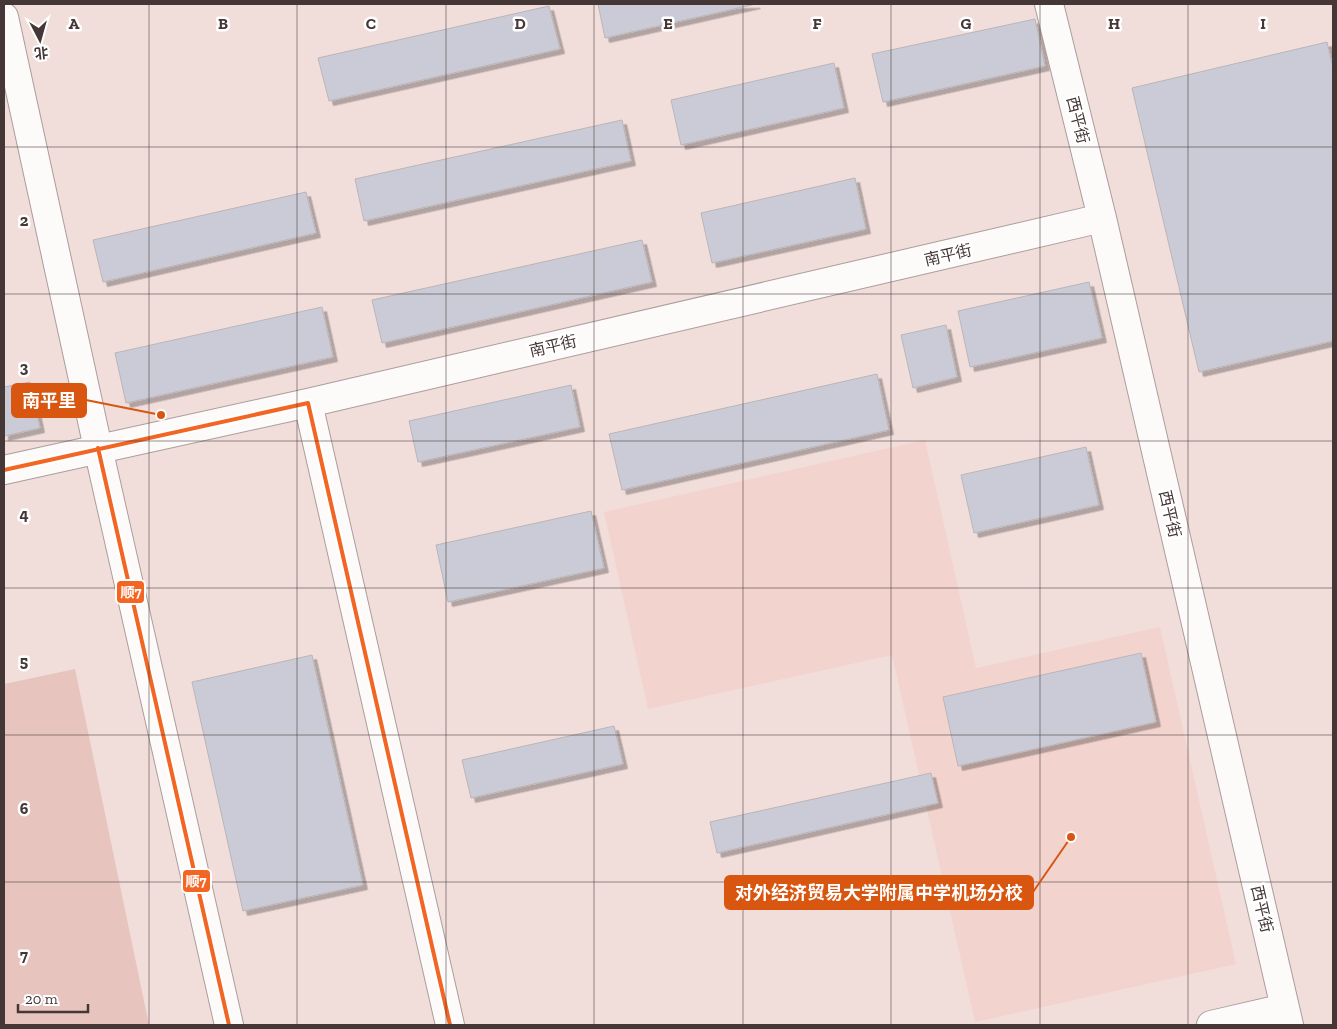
<svg xmlns="http://www.w3.org/2000/svg" width="1337" height="1029" font-family="'Zilla Slab','Noto Sans SC',serif">
<defs>
<filter id="shadow"><feDropShadow dx="4.5" dy="4.5" stdDeviation="0" flood-color="#0004"/></filter>
</defs>
<rect width="100%" height="100%" fill="#f1dedb"/>
<path fill="#f2d3ce" d="M925,440L976,668L1160,627L1236,964L975,1022L892,655L648,709L604,512Z"/>
<path fill="#e8c4be" d="M75,669L149,1025H4V684Z"/>
<path fill="#cacbd6" stroke="#bbb5b8" filter="url(#shadow)" d="M598,4H756L605,38Z
M549,6L560,49L329,101L318,58Z
M1035,19L1045,66L883,102L872,54Z
M1327,42L1333,68V341L1199,372L1132,88Z
M834,63L844,108L681,145L671,100Z
M622,120L631,161L364,221L355,179Z
M855,178L866,229L712,263L701,213Z
M306,192L316,233L103,282L93,240Z
M642,240L652,282L382,343L372,300Z
M1089,282L1102,338L970,367L958,311Z
M322,307L333,357L126,403L115,353Z
M946,325L957,377L913,388L901,335Z
M877,374L889,430L622,490L609,434Z
M30,382L40,428L4,436V387Z
M571,385L580,427L418,462L409,421Z
M1086,447L1099,505L974,533L961,475Z
M591,511L604,568L448,602L436,545Z
M1141,653L1156,722L958,766L943,697Z
M312,655L363,885L243,911L192,682Z
M614,726L623,764L471,798L462,760Z
M931,773L938,803L717,853L710,822Z"/>
<g fill="none" stroke-linecap="round" stroke-linejoin="round">
<defs>
<path id="minor" d="M1049,4L1102,218L1289,1025
M4,17L98,448L229,1025
M308,403L450,1025
M4,470L308,403L1102,218
M1211,1025L1285,1008"/>
</defs>
<use href="#minor" stroke="#ab9d9b" stroke-width="30"/>
<use href="#minor" stroke="#fdfafa" stroke-width="28"/>
<defs>
<path id="bus-1" d="M98,448L229,1025
M4,470L308,403L450,1025"/>
</defs>
<use href="#bus-1" stroke="#fff" stroke-width="8"/>
<use href="#bus-1" stroke="#f26522" stroke-width="4"/>
</g>
<path fill="none" stroke="#443735" stroke-width="1" stroke-opacity="0.55" d="M149,4V1025M297,4V1025M446,4V1025M594,4V1025M743,4V1025M891,4V1025M1040,4V1025M1188,4V1025M4,147H1333M4,294H1333M4,441H1333M4,588H1333M4,735H1333M4,882H1333"/>
<g text-anchor="middle" dominant-baseline="central" stroke-width="5" stroke-linejoin="round" paint-order="stroke">
<g font-size="16" fill="#443735" stroke="#fff">
<text transform="translate(1078 120) rotate(76)">西平街</text>
<text transform="translate(948 255) rotate(-13)">南平街</text>
<text transform="translate(553 346) rotate(-13)">南平街</text>
<text transform="translate(1170 514) rotate(77)">西平街</text>
<text transform="translate(1262 909) rotate(77)">西平街</text>
</g>
</g>
<g font-size="16" text-anchor="middle" font-weight="bold" fill="#443735" stroke="#fff" stroke-width="5" stroke-linejoin="round" paint-order="stroke">
<text x="74" y="29">A</text>
<text x="223" y="29">B</text>
<text x="371" y="29">C</text>
<text x="520" y="29">D</text>
<text x="668" y="29">E</text>
<text x="817" y="29">F</text>
<text x="966" y="29">G</text>
<text x="1114" y="29">H</text>
<text x="1263" y="29">I</text>
<text x="24" y="226">2</text>
<text x="24" y="373">3</text>
<text x="24" y="520">4</text>
<text x="24" y="667">5</text>
<text x="24" y="814">6</text>
<text x="24" y="961">7</text>
</g>
<path fill="none" stroke="#d85610" stroke-width="2" d="M161 415L86 400M1071 837L1033 892"/>
<g fill="#d85610" stroke="#fff" stroke-width="2">
<circle cx="161" cy="415" r="5"/>
<circle cx="1071" cy="837" r="5"/>
</g>
<g fill="#d85610" stroke="#d85610" stroke-width="2">
<rect x="12" y="384" width="74" height="33" rx="5"/>
<rect x="725" y="876" width="308" height="33" rx="5"/>
</g>
<g font-size="18" text-anchor="middle" font-weight="bold" fill="#fff">
<text x="49" y="407">南平里</text>
<text x="879" y="899">对外经济贸易大学附属中学机场分校</text>
</g>
<g stroke="#fff" stroke-width="2">
<rect x="116" y="580" width="29" height="24" rx="5" fill="#f26522"/>
<rect x="182" y="869" width="29" height="24" rx="5" fill="#f26522"/>
</g>
<g font-size="14" text-anchor="middle" font-weight="bold" fill="#fff">
<text x="131" y="597">顺7</text>
<text x="196" y="886">顺7</text>
</g>
<rect width="1337" height="1029" fill="none" stroke="#443735" stroke-width="10"/>
<g transform="translate(40 40) rotate(174)" stroke="#ffffff" stroke-width="4" paint-order="stroke">
<path d="M0-4L9 19L0 12L-9 19Z" fill="#443735"/>
<text y="-8" font-size="14" font-weight="bold" text-anchor="middle" fill="#443735">北</text>
</g>
<path d="M18 1004v8h70v-8" fill="none" stroke="#443735" stroke-width="2.5"/>
<text x="25" y="1004" font-size="15" fill="#443735" stroke="#ffffff" stroke-width="4" paint-order="stroke">20 m</text>
</svg>
